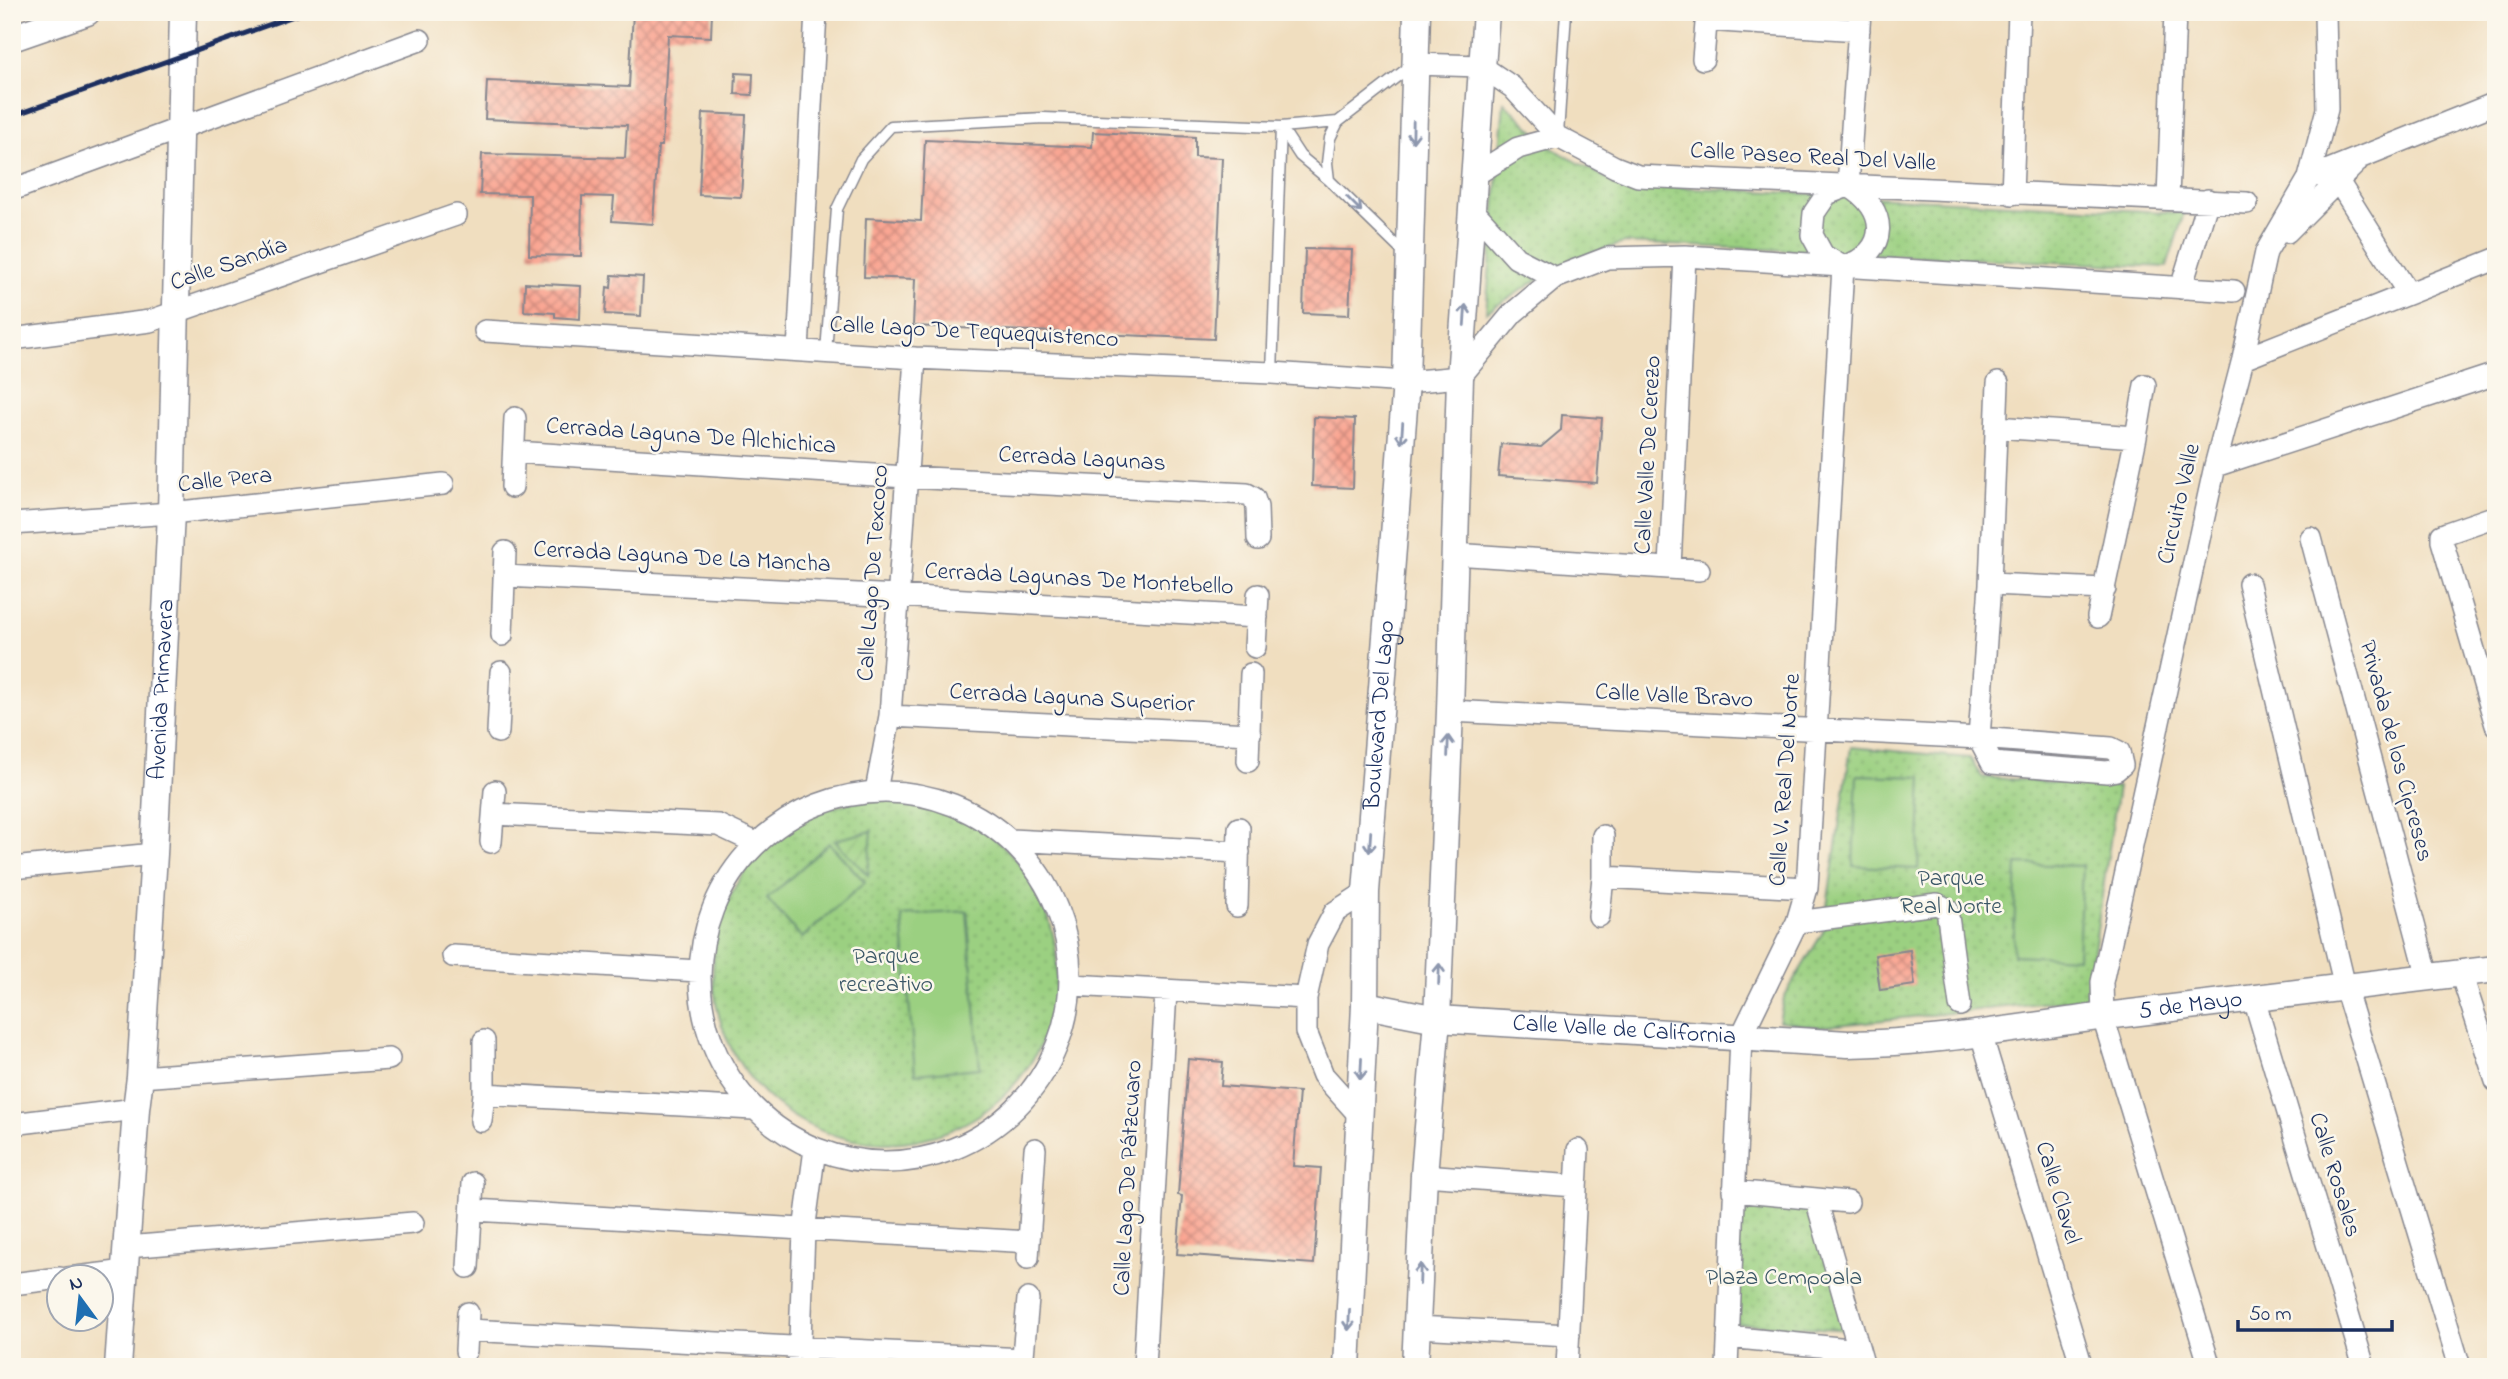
<svg xmlns="http://www.w3.org/2000/svg" width="2508" height="1379" font-family="'Indie Flower',sans-serif">
<defs>
<pattern id="grass-dots" width="8" height="8" patternUnits="userSpaceOnUse" patternTransform="scale(1.75)"><rect width="8" height="8" fill="#9bd081"/><path d="M2 2h.1M6 6h.1" fill="none" stroke="#85b372" stroke-width="1.8" stroke-linecap="round"/></pattern>
<pattern id="garden-furrows" width="10" height="10" patternUnits="userSpaceOnUse" patternTransform="scale(1.75)"><rect width="10" height="10" fill="#9bd081"/><path d="M-1 1l2-2M0 10L10 0M9 11l2-2" fill="none" stroke="#85b372"/></pattern>
<pattern id="building-cross-hatch" width="8" height="8" patternUnits="userSpaceOnUse" patternTransform="scale(1.75)"><rect width="8" height="8" fill="#faa693"/><path d="M0 0l8 8M0 8l8-8" fill="none" stroke="#ca887b"/></pattern>
</defs>
<rect width="100%" height="100%" fill="#fbf7ec"/>
<filter id="ink" filterUnits="userSpaceOnUse"><feTurbulence type="fractalNoise" baseFrequency=".0143" numOctaves="2"/><feDisplacementMap in="SourceGraphic" scale="14" xChannelSelector="R" yChannelSelector="G"/><feConvolveMatrix kernelMatrix="1 2 1 2 8 2 1 2 1" color-interpolation-filters="sRGB"/></filter>
<filter id="wash" filterUnits="userSpaceOnUse"><feTurbulence type="fractalNoise" baseFrequency=".00686" numOctaves="4" result="noise"/><feDisplacementMap in="SourceGraphic" scale="28" xChannelSelector="R" yChannelSelector="G"/><feGaussianBlur stdDeviation="1.57" result="paint"/><feColorMatrix in="noise" values="0 0 0 0 0 0 0 0 0 0 0 0 0 0 0 0 0 1.4 0 .05"/><feComposite in="paint" operator="in"/></filter>
<g filter="url(#wash)">
<rect width="100%" height="100%" fill="#f0debf"/>
<path fill="url(#grass-dots)" stroke="#5b8070" stroke-width="2" d="M1504,102L1552,148L1617,184L2184,213L2167,267L1624,243L1572,259L1486,312Z
M1851,747L1970,758L1982,777L2118,787L2087,998L1819,1027L1779,1021L1784,997L1823,932Z
M713 971a172 172 0 1 1 344 0a172 172 0 1 1-344 0Z
M1737,1198L1812,1204L1850,1330L1732,1323Z"/>
<path fill="url(#garden-furrows)" stroke="#5b8070" stroke-width="2" d="M872,831L868,875L834,840Z"/>
<path fill="#9bd081" stroke="#5b8070" stroke-width="2" d="M1857,775L1922,777L1918,869L1853,866Z
M829,843L865,882L802,938L767,899Z
M2017,864L2082,866L2078,958L2013,955Z
M967,911L980,1068L915,1074L902,916Z"/>
<g id="blocks">
<path fill="url(#building-cross-hatch)" d="M633,12H712L711,37L668,35L662,146H658L653,224L612,221L614,197L582,196L581,256L529,255L530,195L480,194L482,154L625,158L627,125L485,119L487,81L629,87Z
M736,73L753,74L752,95L735,94Z
M703,113L746,115L741,197L699,195Z
M1093,132L1195,137V157L1222,158L1214,339L913,326L915,279L864,277L866,218L921,221L925,140L1092,147Z
M1305,249L1352,250L1349,315L1303,313Z
M612,275L643,277L641,316L605,314L607,287L611,288Z
M525,283L581,286L580,319L555,317V313L524,311Z
M1562,415L1602,418L1597,483L1498,476L1501,444L1541,447L1561,430Z
M1314,417L1355,419L1353,488L1312,486Z
M1910,950L1915,985L1880,990L1875,955Z
M1188,1059L1223,1062L1221,1086L1299,1092L1293,1166L1321,1168L1314,1264L1177,1254L1182,1196L1178,1195Z"/>
</g>
</g>
<g filter="url(#ink)">
<use href="#blocks" fill-opacity="0" stroke="#86868e" stroke-width="2"/>
<g fill="none" stroke-linecap="round" stroke-linejoin="round">
<defs>
<path id="service" d="M1281,127L1300,156L1329,180
M1558,134L1566,12
M1406,255L1329,180L1327,163L1330,138L1338,122L1412,65
M826,352L837,209L861,159L891,126L1044,118L1281,127L1338,122
M1272,373L1281,127"/>
<path id="minor" d="M1706,20L1859,30
M1703,59L1707,12
M1414,64L1481,66L1512,87L1558,137L1615,167L1638,176L2247,203
M1475,175L1518,148L1558,137
M2309,178L2496,103
M2338,181L2408,293
M1848,186C1889,208 1890,253 1843,267L1823,255L1812,235L1814,213L1827,194Z
M1848,186L1860,12
M12,190L420,40
M2012,194L2019,12
M2168,198L2175,12
M1472,209L1516,258L1555,278
M2287,232L2356,163
M2181,288L2208,200
M485,331L915,358L1272,373L1406,382L1460,377L1513,313L1555,278L1607,258L1685,256L2234,291
M12,339L150,321L456,215
M798,351L816,12
M2243,359L2496,259
M1996,427L2136,437
M514,452L906,477L1247,494L1254,498L1257,507L1258,539
M2215,466L2496,374
M512,487L515,418
M2496,516L2447,533L2442,535V541L2496,725
M12,524L171,513L443,484
M2311,538L2428,977
M1454,554L1699,570
M1670,567L1685,256
M505,576L898,596L1257,617
M1990,584L2105,589
M2249,584L2345,987L2460,1367
M2098,617L2136,437L2145,385
M502,635L505,552
M1255,647L1258,595
M1450,711L1979,738L2111,748L2119,752L2122,765L2116,770L2107,772L1992,763L1979,738
M890,716L1250,734
M498,732L501,672
M1979,738L1990,584L1998,383
M1248,761L1251,674
M876,791L890,716L915,358
M700 977a185 185 0 1 1 370 0a185 185 0 1 1-370 0Z
M494,814L718,825L756,843
M1011,840L1239,852
M491,842L495,791
M12,868L154,854
M1603,877L1807,888
M1237,906L1239,828
M1599,916L1603,877V836
M1797,922L1937,904L1947,909L1960,1005
M453,956L698,971
M2461,973L2496,1081
M1072,985L1306,998
M2254,999L2364,1367
M1981,1034L2082,1367
M140,1077L389,1059
M484,1094L753,1109
M1359,1115L1323,1075L1306,1032V998L1318,944L1335,912L1366,892
M481,1121L484,1094V1041
M12,1124L136,1109
M1424,1175L1576,1186
M1733,1191L1848,1202
M1816,1199L1864,1367
M473,1210L1029,1242
M127,1247L413,1223
M1028,1258L1035,1149
M468,1267L473,1183
M68,1278L126,1271
M12,1284L60,1278
M1417,1327L1569,1335
M468,1330L1023,1359
M1728,1337L1859,1350
M466,1351L468,1313
M799,1367L804,1231L815,1149
M1022,1367L1028,1299
M1144,1367L1166,992
M1567,1367L1578,1150
M1727,1367L1741,1037L1797,922L1807,888L1843,267
M2210,1367L2103,1017L2102,982L2215,466L2243,359L2266,252L2309,178L2327,109L2325,12"/>
<g id="tertiary">
<path d="M12,38L87,12"/>
<path id="s1" d="M1365,1005L1437,1019L1848,1044C1935,1043 2020,1027 2106,1016C2236,1000 2366,985 2496,969"/>
<path id="s2" d="M118,1367L136,1109L140,1077L154,854L171,513L183,12"/>
<path id="s3" d="M1347,1367L1365,1005L1366,892L1406,382L1417,12"/>
<path d="M1415,1367L1424,1175L1437,1019L1450,711L1460,377L1486,12"/>
</g>
</defs>
<use href="#service" stroke="#86868e" stroke-width="13"/>
<use href="#minor" stroke="#86868e" stroke-width="24"/>
<use href="#tertiary" stroke="#86868e" stroke-width="29"/>
<use href="#service" stroke="#fff" stroke-width="10"/>
<use href="#minor" stroke="#fff" stroke-width="21"/>
<use href="#tertiary" stroke="#fff" stroke-width="26"/>
<path stroke="#1b2f5e" stroke-width="5" d="M12,116L305,12"/>
</g>
<defs><path id="oneway-shaft" d="M-6 0H5M1.5-3L5.5 0L1.5 3" fill="none" stroke-width="1.6" stroke-linecap="round" stroke-linejoin="round" transform="scale(1.75)"/></defs>
<g stroke="#8d97ae">
<use href="#oneway-shaft" transform="translate(1413 132) rotate(91)"/>
<use href="#oneway-shaft" transform="translate(1354 204) rotate(45)"/>
<use href="#oneway-shaft" transform="translate(1465 315) rotate(-86)"/>
<use href="#oneway-shaft" transform="translate(1402 433) rotate(94)"/>
<use href="#oneway-shaft" transform="translate(1448 746) rotate(-88)"/>
<use href="#oneway-shaft" transform="translate(1370 842) rotate(94)"/>
<use href="#oneway-shaft" transform="translate(1439 974) rotate(-88)"/>
<use href="#oneway-shaft" transform="translate(1361 1069) rotate(93)"/>
<use href="#oneway-shaft" transform="translate(1420 1274) rotate(-88)"/>
<use href="#oneway-shaft" transform="translate(1349 1320) rotate(93)"/>
</g>
</g>
<g text-anchor="middle" dominant-baseline="central" stroke-width="5" stroke-linejoin="round" paint-order="stroke">
<g font-size="24" fill="#1b2f5e" stroke="#fbf7ec">
<text transform="translate(1813 158) rotate(3)">Calle Paseo Real Del Valle</text>
<text transform="translate(229 265) rotate(-19)">Calle Sandía</text>
<text transform="translate(974 333) rotate(3)">Calle Lago De Tequequistenco</text>
<text transform="translate(691 437) rotate(4)">Cerrada Laguna De Alchichica</text>
<text transform="translate(1649 455) rotate(-87)">Calle Valle De Cerezo</text>
<text transform="translate(1082 460) rotate(3)">Cerrada Lagunas</text>
<text transform="translate(225 481) rotate(-6)">Calle Pera</text>
<text transform="translate(2180 504) rotate(-77)">Circuito Valle</text>
<text transform="translate(682 558) rotate(3)">Cerrada Laguna De La Mancha</text>
<text transform="translate(874 573) rotate(-86)">Calle Lago De Texcoco</text>
<text transform="translate(1079 580) rotate(3)">Cerrada Lagunas De Montebello</text>
<text stroke="none"><textPath href="#s2" startOffset="679">Avenida Primavera</textPath></text>
<text transform="translate(1674 697) rotate(3)">Calle Valle Bravo</text>
<text transform="translate(1072 699) rotate(3)">Cerrada Laguna Superior</text>
<text stroke="none"><textPath href="#s3" startOffset="653">Boulevard Del Lago</textPath></text>
<text transform="translate(2395 751) rotate(75)">Privada de los Cipreses</text>
<text transform="translate(1786 780) rotate(-86)">Calle V. Real Del Norte</text>
<text stroke="none"><textPath href="#s1" startOffset="830">5 de Mayo</textPath></text>
<text stroke="none"><textPath href="#s1" startOffset="261">Calle Valle de California</textPath></text>
<text transform="translate(2334 1175) rotate(73)">Calle Rosales</text>
<text transform="translate(1129 1178) rotate(-87)">Calle Lago De Pátzcuaro</text>
<text transform="translate(2057 1193) rotate(73)">Calle Clavel</text>
</g>
<g font-size="24" fill="#3b5767" stroke="#fbf7ec">
<text x="1951" y="879">Parque<tspan x="1951" dy="28">Real Norte</tspan></text>
<text x="886" y="957">Parque<tspan x="886" dy="28">recreativo</tspan></text>
<text x="1784" y="1278">Plaza Cempoala</text>
</g>
</g>
<rect width="2508" height="1379" fill="none" stroke="#fbf7ec" stroke-width="42"/>
<g transform="translate(80 1298) rotate(345)"><circle r="33" fill="#fbf7ec" stroke="#a1a7b3" stroke-width="2"/>
<path d="M0-5L12 26L0 18L-12 26Z" fill="#1f6fb2"/>
<text y="-10" font-size="19" font-weight="bold" text-anchor="middle" fill="#1b2f5e">N</text>
</g>
<path d="M2238 1320v10h154v-10" fill="none" stroke="#1b2f5e" stroke-width="3.5"/>
<text x="2249" y="1320" font-size="21" fill="#1b2f5e" stroke="#fbf7ec" stroke-width="5" paint-order="stroke">50 m</text>
</svg>
